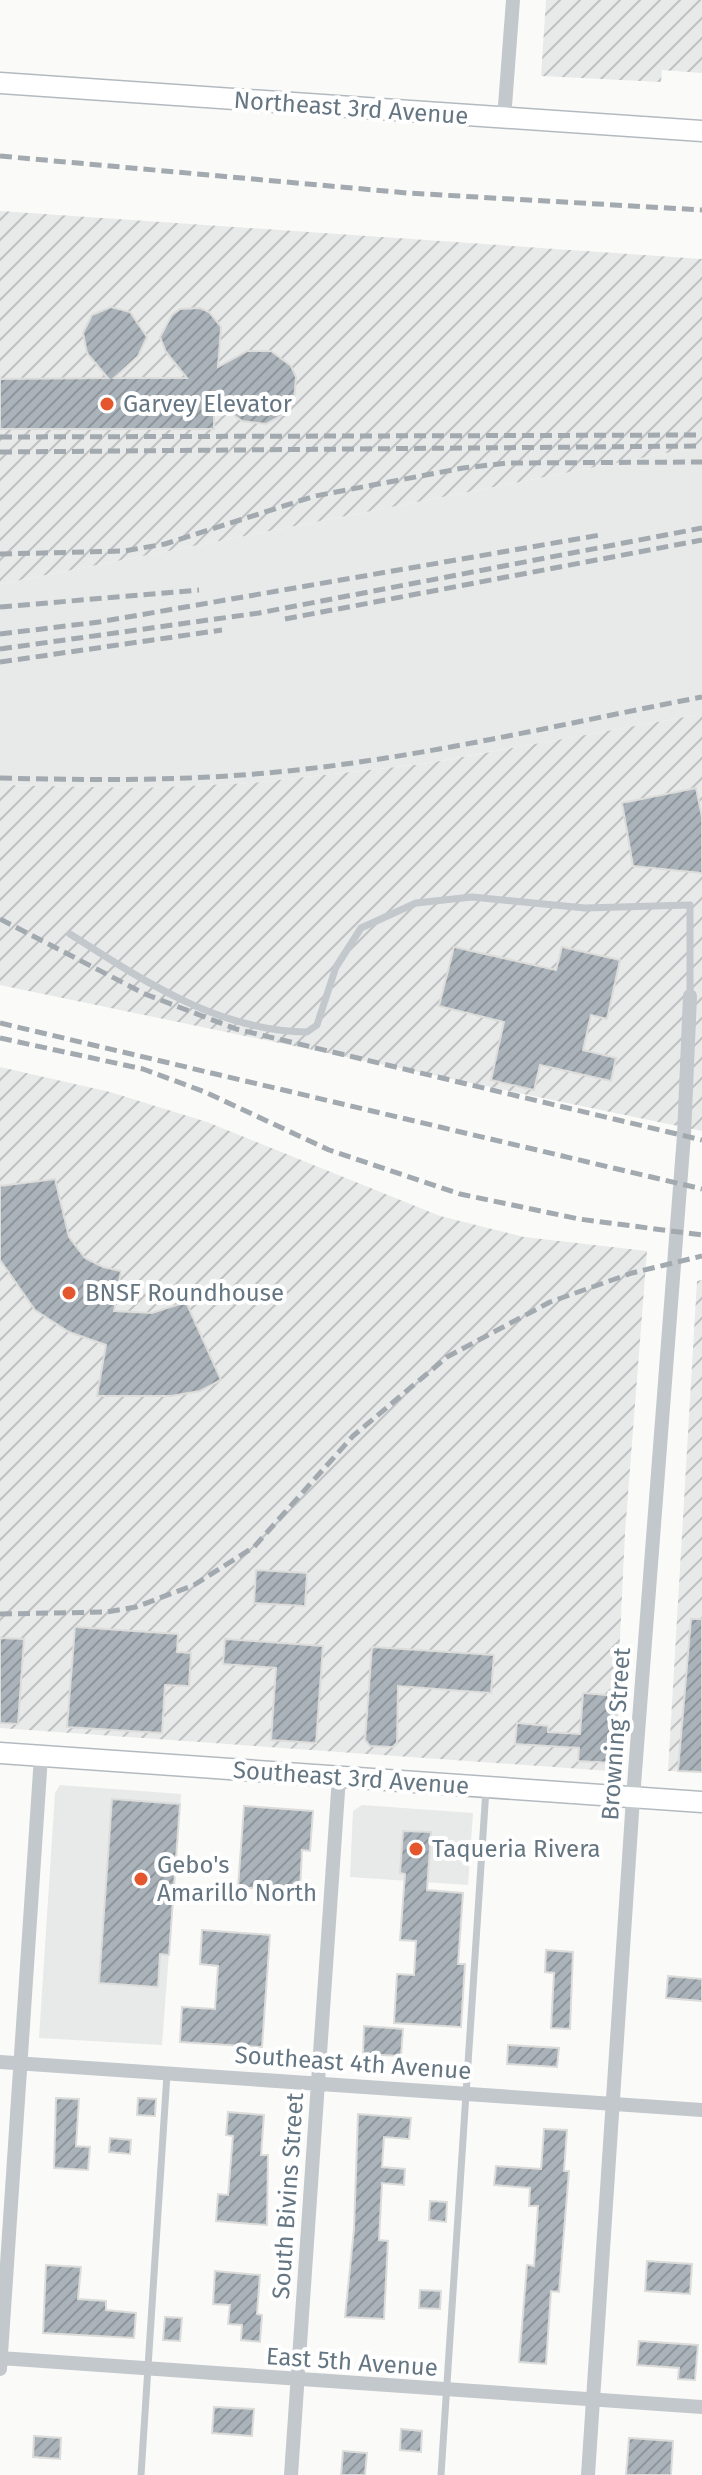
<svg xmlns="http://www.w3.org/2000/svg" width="702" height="2475" font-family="'Fira Sans',sans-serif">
<defs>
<pattern id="industrial-furrows" width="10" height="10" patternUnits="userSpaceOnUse" patternTransform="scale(2)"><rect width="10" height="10" fill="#e8e9e9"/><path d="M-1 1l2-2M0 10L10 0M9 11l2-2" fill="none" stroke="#c0c1c2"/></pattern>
<pattern id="building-hatch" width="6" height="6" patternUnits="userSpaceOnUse" patternTransform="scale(2)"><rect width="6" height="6" fill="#aab3b9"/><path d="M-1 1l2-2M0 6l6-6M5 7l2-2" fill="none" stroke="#8e969c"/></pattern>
</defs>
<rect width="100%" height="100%" fill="#fafaf8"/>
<path fill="#e8e9e9" d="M702,446V714L422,764L251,783L141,788L0,785V584Z
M60,1785L181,1794L162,2045L39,2038L55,1793Z
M362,1805L473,1813L468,1885L350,1877L353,1811Z"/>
<path fill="url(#industrial-furrows)" d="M546,0H702V73L662,70L661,82L541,76Z
M0,211L702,259V446L0,584Z
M702,714V1131L0,985V785L141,788L251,783L423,764Z
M0,1067L110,1092L207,1122L440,1216L524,1237L647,1251L625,1533L614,1763L610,1771L0,1728Z
M702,1280V1772L668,1771L697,1281Z"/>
<path fill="url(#building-hatch)" stroke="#dcdcda" stroke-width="2" d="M111,307L130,312L147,337L138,356L114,378H187L166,352L160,337L172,315L180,309L200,308L209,312L221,327L218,367L247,351H271L291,366L296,377L294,402L288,412L266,424L242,421L214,400V429H0V379L108,378L87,353L83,333L92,315Z
M696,788L702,817V873L633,866L622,803Z
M454,947L556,970L562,947L620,960L607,1019L591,1015L583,1050L616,1058L611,1081L540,1065L534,1090L491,1080L504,1022L439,1006Z
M55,1179L69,1237L85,1258L103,1267L121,1271L114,1311L152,1313L186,1302L221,1380L200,1391L171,1396H97L106,1345L69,1332L35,1310L0,1260V1186Z
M256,1570L307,1573L305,1606L254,1603Z
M691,1619H702V1772L678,1771Z
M75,1627L178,1634L177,1652L191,1653L189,1686L165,1685L162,1733L67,1727Z
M0,1638L24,1639L18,1724L0,1723Z
M225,1639L323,1646L316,1743L271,1740L276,1668L223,1664Z
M372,1647L494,1655L491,1693L398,1686L397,1743L393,1747L370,1746L365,1740Z
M583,1693L618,1696L614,1763L578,1761L579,1748L515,1744L517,1723L548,1726V1732L580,1734Z
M112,1799L180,1804L169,1955L160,1954L158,1987L99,1983Z
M244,1806L313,1811L310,1851L302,1850L300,1891L238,1887Z
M403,1831L431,1832L427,1890L463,1893L458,1964H465L461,2027L394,2023L397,1974L414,1975L416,1941L400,1940L405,1874L400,1873Z
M202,1930L270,1935L262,2047L180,2042L182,2007L215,2009L218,1966L200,1964Z
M546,1950L573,1952L570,2029L551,2028L554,1973L545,1972Z
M668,1976L702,1979V2001L666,1998Z
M364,2026L403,2029L401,2056L363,2054Z
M508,2045L559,2048L557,2067L507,2064Z
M56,2098L79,2099L76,2146L90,2147L88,2170L54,2168Z
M138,2098L156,2099L155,2116L137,2115Z
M228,2112L264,2115L261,2155H268L267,2225L216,2221L218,2194L228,2195L233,2136L226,2135Z
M358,2114L411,2118L409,2139L384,2137L382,2167L405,2169L404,2185L382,2183L379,2240L388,2241L384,2319L345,2317L354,2229Z
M544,2129L567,2130L564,2171H569L559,2292L551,2291L546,2364L519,2362L527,2265L534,2266L538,2206H529L530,2188L494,2185L496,2166L541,2169Z
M110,2138L131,2140L130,2154L109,2152Z
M430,2201L447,2202L446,2222L429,2220Z
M647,2261L692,2264L690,2294L645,2291Z
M46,2265L81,2267L78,2299L106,2301V2310L136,2313L134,2338L43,2333Z
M215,2271L260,2275L257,2314L262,2315L260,2342L241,2340L242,2325L228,2324L230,2305L213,2304Z
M420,2290L441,2291L440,2309L419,2308Z
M165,2317L182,2318L180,2341L163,2340Z
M639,2341L698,2345L695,2380L678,2379L679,2368L637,2365Z
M214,2407L254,2409L252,2436L212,2433Z
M401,2429L422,2431L421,2452L400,2450Z
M34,2436L61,2438L60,2459L33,2457Z
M629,2438L673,2441L671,2475H626Z
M343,2451L367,2453L365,2475H341Z"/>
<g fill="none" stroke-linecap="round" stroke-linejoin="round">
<defs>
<path id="secondary" d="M0,83L702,131
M0,1753L702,1802"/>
</defs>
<use href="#secondary" stroke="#b3babf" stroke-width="23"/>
<path stroke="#c3c8cc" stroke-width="7" d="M70,934C142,980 218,1031 307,1032L317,1025L336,967L361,928L416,903L472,897L585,908L690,905V996
M141,2475L167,2074
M441,2475L486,1789"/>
<path stroke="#c3c8cc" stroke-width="14" d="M504,119L513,0
M0,2062L702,2110
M0,2358L702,2407
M0,2369L41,1756
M291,2475L339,1777
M588,2475L633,1798L684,1135L690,996"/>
<use href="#secondary" stroke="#fff" stroke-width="20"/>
<path stroke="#a2aab0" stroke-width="5" stroke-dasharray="12 6" stroke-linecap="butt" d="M0,156L407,193L702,210
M0,437L702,435
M0,452L702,446
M0,554L124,551L165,544L315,496L463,468L508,463L702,462
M0,607L199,590
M285,619L702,540
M0,634L99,622L600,535
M0,649L259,613L702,528
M0,662L222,630
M0,778C81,780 161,781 242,775C397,764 550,726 702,697
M0,919L145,994L236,1029L702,1140
M0,1023L702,1189
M0,1038L143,1069L205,1092L329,1150L460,1194L579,1219L702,1235
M0,1614L107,1612L136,1607L194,1585L254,1547L353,1436L447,1357L550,1302L632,1273L702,1256"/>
</g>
<g fill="#e4572e" stroke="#fff" stroke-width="3">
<circle cx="107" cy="404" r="8"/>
<circle cx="69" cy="1293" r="8"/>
<circle cx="416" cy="1849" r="8"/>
<circle cx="141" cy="1879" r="8"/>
</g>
<g text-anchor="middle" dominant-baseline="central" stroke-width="8" stroke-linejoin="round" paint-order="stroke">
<g font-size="24" fill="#657683" stroke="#fff">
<text transform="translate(351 108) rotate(4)">Northeast 3rd Avenue</text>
<text transform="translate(616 1734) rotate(-86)">Browning Street</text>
<text transform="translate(351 1778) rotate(4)">Southeast 3rd Avenue</text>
<text transform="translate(353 2063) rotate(4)">Southeast 4th Avenue</text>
<text transform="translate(288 2196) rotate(-86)">South Bivins Street</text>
<text transform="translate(352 2362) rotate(4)">East 5th Avenue</text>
</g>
<g font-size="24" fill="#657683" stroke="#fff" text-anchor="start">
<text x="123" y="404">Garvey Elevator</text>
<text x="85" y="1293">BNSF Roundhouse</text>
<text x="432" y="1849">Taqueria Rivera</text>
<text x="157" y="1865">Gebo's<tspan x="157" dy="28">Amarillo North</tspan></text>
</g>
</g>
</svg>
